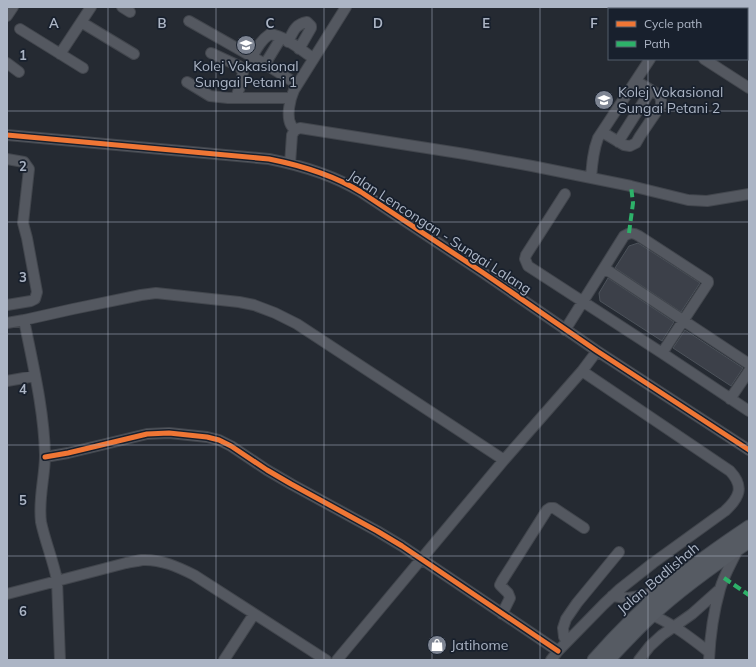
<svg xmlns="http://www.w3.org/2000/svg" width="756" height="667" font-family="Mulish,sans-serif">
<rect width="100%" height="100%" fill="#252a32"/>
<path fill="#3c4049" stroke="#4c525a" d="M638,243L700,283L681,312L615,268L629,246Z
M608,278L674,322L662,341L600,301L599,293Z
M685,330L743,368L731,386L673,348Z"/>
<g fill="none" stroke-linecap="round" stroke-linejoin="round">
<defs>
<path id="minor" d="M122,7L130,12
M681,9L683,7
M7,16L13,7
M189,21L265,64L297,84
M81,22L134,54
M20,29L83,68
M288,42C293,32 295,24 307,22L311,26V28L299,49
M747,46L749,43
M211,53L239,66L243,72L241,83L236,98
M60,54L91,7
M252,57C257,48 261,40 270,34C285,36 301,50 313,58
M704,59L749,88
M7,63L19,72
M265,64L281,38
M187,82L210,96L228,98H290
M295,130C294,129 292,127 291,125C286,116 290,99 294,90L346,7
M602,132L624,145L630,146L636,143L640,136L661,105V100L659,95L636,81
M7,135L269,159C299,165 335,176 361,192L482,272L597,351L749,450
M618,142L651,90
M7,159L24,162L29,169L23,223L27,238L37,292L35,299L31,301L7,305
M290,164L292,135L295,130L300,128L465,154L532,166L631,186L688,200L707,201L749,194
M591,178C592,164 593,151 598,138L650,59
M565,194L526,255L525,259L528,266L662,353L749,411
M604,268L749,364
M24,320C33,365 44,410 45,455C45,477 38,499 41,522C45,541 53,560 57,580L60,660
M7,323L24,320L73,309L141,295L156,293L239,302L254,305L275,313L297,324L504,460
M565,330L624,236C630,232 634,233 639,236L708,281V283L662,353
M7,381L35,376
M730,399L749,371
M45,457L68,453L147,434L169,433L207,437L219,440L231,446L267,470L291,484L377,531L402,546L558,651
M7,594L126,563C131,562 137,561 142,560C161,559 178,567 194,575L326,660
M612,596L628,598L645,595L662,588
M502,614L510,598L508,593L500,585L502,581L547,510L550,508H554L584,528
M652,615C673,624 691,638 709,652
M567,641L564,637L563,628L566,619L577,603L619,552
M224,660L254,614
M337,660L504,460L582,371L597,351
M551,660L558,651L604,604L620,589L653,563L725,511C739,498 745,487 730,471L582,371
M639,660L650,646L662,635L692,614L720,589
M709,660C710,638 714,610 720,589C724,575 732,562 738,549"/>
<path id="major" d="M594,660C618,633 643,608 670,585C695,564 722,545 749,527
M608,660C622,645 636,630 651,616C681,588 715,564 749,541"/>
</defs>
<use href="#minor" stroke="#42464d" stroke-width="12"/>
<use href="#major" stroke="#42474f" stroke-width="15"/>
<use href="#minor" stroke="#545860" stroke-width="10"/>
<use href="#major" stroke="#565b63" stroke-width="13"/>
<path stroke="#2db169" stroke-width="4" stroke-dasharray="8 4" stroke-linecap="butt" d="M629,233L633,203L631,186
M724,578L749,595"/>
<defs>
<path id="cycleway" d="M7,135L269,159C299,165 335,176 361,192L482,272L597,351L749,450
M45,457L68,453L147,434L169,433L207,437L219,440L231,446L267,470L291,484L377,531L402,546L558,651"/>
</defs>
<use href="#cycleway" stroke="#18202d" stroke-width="8"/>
<use href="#cycleway" stroke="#f07635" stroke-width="5"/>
</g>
<path fill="none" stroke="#acb5c5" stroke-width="1" stroke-opacity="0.55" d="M108,7V660M216,7V660M324,7V660M432,7V660M540,7V660M648,7V9M648,59V660M7,111H749M7,222H749M7,334H749M7,445H749M7,556H749"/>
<defs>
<symbol id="school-disc" viewBox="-11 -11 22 22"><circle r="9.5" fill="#7d8492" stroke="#18202d"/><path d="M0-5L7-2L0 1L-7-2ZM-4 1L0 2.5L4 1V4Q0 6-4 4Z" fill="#fff"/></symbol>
<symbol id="shop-disc" viewBox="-11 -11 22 22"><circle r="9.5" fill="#7d8492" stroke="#18202d"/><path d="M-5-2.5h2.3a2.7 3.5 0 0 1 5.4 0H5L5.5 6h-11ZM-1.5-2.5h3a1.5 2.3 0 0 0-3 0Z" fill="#fff"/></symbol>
</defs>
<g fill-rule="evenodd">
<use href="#school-disc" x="235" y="34" width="22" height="22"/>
<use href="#school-disc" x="593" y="89" width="22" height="22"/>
<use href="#shop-disc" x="426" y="634" width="22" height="22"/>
</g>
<g text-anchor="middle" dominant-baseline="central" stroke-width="3.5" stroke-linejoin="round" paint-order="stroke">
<g font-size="14" fill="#acb5c5" stroke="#18202d" text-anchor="start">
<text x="246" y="66" text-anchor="middle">Kolej Vokasional<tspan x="246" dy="16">Sungai Petani 1</tspan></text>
<text x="618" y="92">Kolej Vokasional<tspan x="618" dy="16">Sungai Petani 2</tspan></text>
<text x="451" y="645">Jatihome</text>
</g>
<g font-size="14" fill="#acb5c5" stroke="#18202d">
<text transform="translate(440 232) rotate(33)">Jalan Lencongan - Sungai Lalang</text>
<text transform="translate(658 578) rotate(-40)">Jalan Badlishah</text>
</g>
</g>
<g font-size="13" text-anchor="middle" font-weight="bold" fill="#acb5c5" stroke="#18202d" stroke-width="3.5" stroke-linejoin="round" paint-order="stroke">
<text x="54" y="28">A</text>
<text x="162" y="28">B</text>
<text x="270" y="28">C</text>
<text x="378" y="28">D</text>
<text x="486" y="28">E</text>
<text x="594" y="28">F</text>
<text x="23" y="60">1</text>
<text x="23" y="171">2</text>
<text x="23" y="282">3</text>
<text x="23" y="394">4</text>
<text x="23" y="505">5</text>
<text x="23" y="616">6</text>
</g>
<rect width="756" height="667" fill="none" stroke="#acb5c5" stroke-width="16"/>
<rect x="608" y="8" width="140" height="52" fill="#18202d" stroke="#535c6a"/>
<rect x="616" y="21" width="20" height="6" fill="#f07635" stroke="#535c6a"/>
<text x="644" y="28" font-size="12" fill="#acb5c5">Cycle path</text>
<rect x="616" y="41" width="20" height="6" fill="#2db169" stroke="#535c6a"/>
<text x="644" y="48" font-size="12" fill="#acb5c5">Path</text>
</svg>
